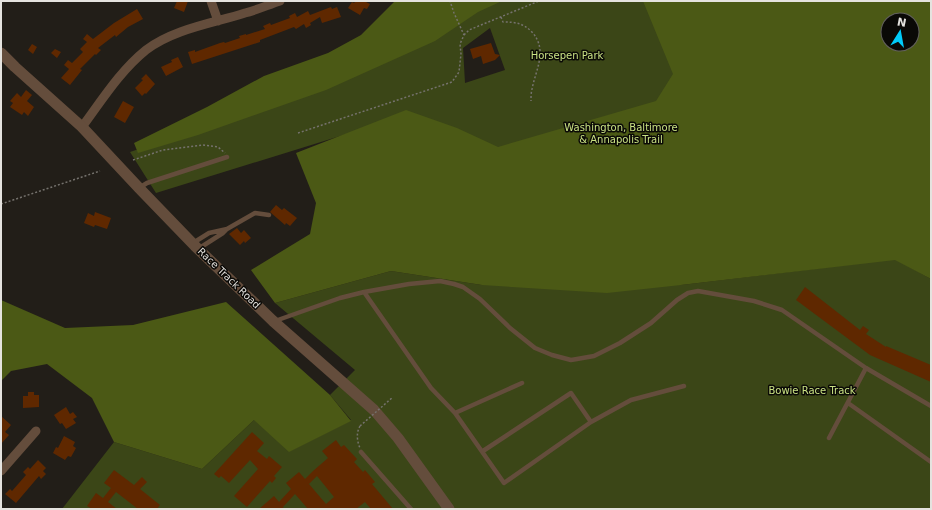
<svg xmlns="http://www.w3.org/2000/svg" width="932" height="510" font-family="'DejaVu Sans',sans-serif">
<rect width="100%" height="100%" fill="#221e18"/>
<path fill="#3b4617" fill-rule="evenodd" d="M407,1H931V200L582,276L395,119L156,193L130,152L273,104ZM888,20H912V44H888ZM490,28L505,70L465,83L463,48Z
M895,259L931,279V509H62L114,442L202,469L254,420H351L330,395L355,370L275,303L391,271L482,285H681Z"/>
<path fill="#4b5915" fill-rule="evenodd" d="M395,1H502L478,12L435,41L326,90L198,135L138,153L134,143L207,107L264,76L328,53L361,35Z
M643,1H931V279L895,260L681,285L607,293L482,285L391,271L275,303L251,270L310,234L316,203L296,153L406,110L457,128L498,147L656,101L673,74ZM888,20H912V44H888Z
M1,300L65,328L133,325L226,302L330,395L351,421L289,452L254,420L202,469L114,442L92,398L47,364L11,371L1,381Z"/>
<path fill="#5f2800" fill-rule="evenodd" d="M177,1H188L184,12L174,8Z
M356,1H364L370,4L367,9L364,8L360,15L348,8L352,2L354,3Z
M331,7L332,9L337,7L341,17L322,23L320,17L310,23L311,25L306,28L304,24L296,29L294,27L260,40V42L192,64L188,52L195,50V52L220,43L224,42L225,43L240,38L239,36L246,34V35L265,29L263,26L270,23L271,25L290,18L289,16L295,13L297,17L308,11L310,15Z
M137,9L143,19L128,27L116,37L115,35L98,48L101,50L96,55L95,54L80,69L82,70L70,85L61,78L69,69L64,65L68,60L72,63L83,52L80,49L87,42L83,39L87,34L93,39L114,23Z
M491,43L495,54L500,55L495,60L483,64L481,56L473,59L470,49Z
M32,44L37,47L33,54L28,50Z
M55,49L61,52L57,58L51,53Z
M178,57L183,67L166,76L161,67L172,62L171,60Z
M146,74L155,84L146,94L145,93L142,96L135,88L143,80L141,79Z
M26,90L32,95L27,101L34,107L28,116L24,112L22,115L10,107L13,103L10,101L17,93L21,97Z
M123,101L134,107L125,123L114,117Z
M276,205L282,210L284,208L297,218L290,226L286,223L285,225L270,212Z
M95,212L111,218L107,229L95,225L94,227L84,223L88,213L94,216Z
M237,228L241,233L244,230L251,238L245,243L244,241L240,245L229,234Z
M805,287L860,330L863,326L869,330L866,334L886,347V346L931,365V382L870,355L796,300Z
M28,392H34V395H39V407L23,408V396H28Z
M66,407L70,414L73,412L77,417L73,419L76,423L66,429L62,423L60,424L54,415Z
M1,416L11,425L5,432L9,435L1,444Z
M252,432L264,443L257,451L267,459L269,456L282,467L274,476L276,478L272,483L270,481L247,507L234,496L258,469L250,460L229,483L221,476L219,478L214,474Z
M64,436L75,442L73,446L76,448L71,457L68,456L65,460L53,453L56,447L58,448Z
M336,440L341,447L344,445L357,459L354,462L363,472L365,470L375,482L372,484L393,509H371L365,502L356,509H308L295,494L283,507L284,509H259L274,496L279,502L291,489L286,483L299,472L305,479L313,471L328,458L322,451ZM317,476L334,497L326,504L309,484Z
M38,460L46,468L43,471L46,474L41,479L39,476L16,503L5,494L10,489L12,491L26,475L23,472L28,467L30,469Z
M114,470L134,485L142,477L147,482L140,489L160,505L157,509H138L116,492L108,502L117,509H92L87,506L96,493L103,498L111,488L104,483Z"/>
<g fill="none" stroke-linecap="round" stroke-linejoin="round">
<path stroke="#75726d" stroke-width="1.5" stroke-dasharray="2 2" stroke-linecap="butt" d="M501,17L503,22C515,22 523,23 532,32C548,50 536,69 532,89C531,93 531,97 531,101
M464,35L469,30L539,1
M298,133L452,82L459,72L461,54L460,44L464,35L454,13L450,1
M133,160L163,150L203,145L218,147L225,153
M1,204L100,171
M360,426C356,433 357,441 360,448"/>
<path stroke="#644d3c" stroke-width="4.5" d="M139,188L147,183L227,157
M227,229L255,213L269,215
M193,243L209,233L227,229L223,233L198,249
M364,292L431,388L455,413L504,483L591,422L571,393L483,451
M275,321L340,298L364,292L409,284L440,281L454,284L463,287L480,299L510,328L535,348L552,355L571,360L577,359L594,356L620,343L651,323L677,300L688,293L698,291L754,301L782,310L866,368L931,406
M848,403L931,462
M455,413L522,383
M591,422L631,400L684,386
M829,438L866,368
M361,452L411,509"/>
<path stroke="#644d3c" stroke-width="9" d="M211,1L218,21
M82,127C102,100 120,71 146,50C173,29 214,23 245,13C257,10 268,5 280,1
M1,471L36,431"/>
<path stroke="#644d3c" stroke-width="11" d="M1,53L15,67L82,127L139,188L195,246L273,321L374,410L398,438L449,509"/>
<path stroke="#75726d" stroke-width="1.5" stroke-dasharray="2 2" stroke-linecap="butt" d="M360,426L393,397"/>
</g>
<g text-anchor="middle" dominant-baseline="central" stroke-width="3" stroke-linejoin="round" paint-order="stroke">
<g font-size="10" fill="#cae284" stroke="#0a0906">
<text x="567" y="55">Horsepen Park</text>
<text x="621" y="127">Washington, Baltimore<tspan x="621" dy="12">&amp; Annapolis Trail</tspan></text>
<text x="812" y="390">Bowie Race Track</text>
</g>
<g font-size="10" fill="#e5e3df" stroke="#0a0906">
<text transform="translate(229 278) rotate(44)">Race Track Road</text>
</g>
</g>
<rect width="932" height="510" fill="none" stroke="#e5e3df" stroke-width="4"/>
<g transform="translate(900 32) rotate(11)"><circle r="19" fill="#0a0906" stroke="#62605d"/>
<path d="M0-3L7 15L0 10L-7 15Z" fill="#01cbf9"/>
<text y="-6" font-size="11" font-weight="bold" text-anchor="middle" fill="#e5e3df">N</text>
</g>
</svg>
